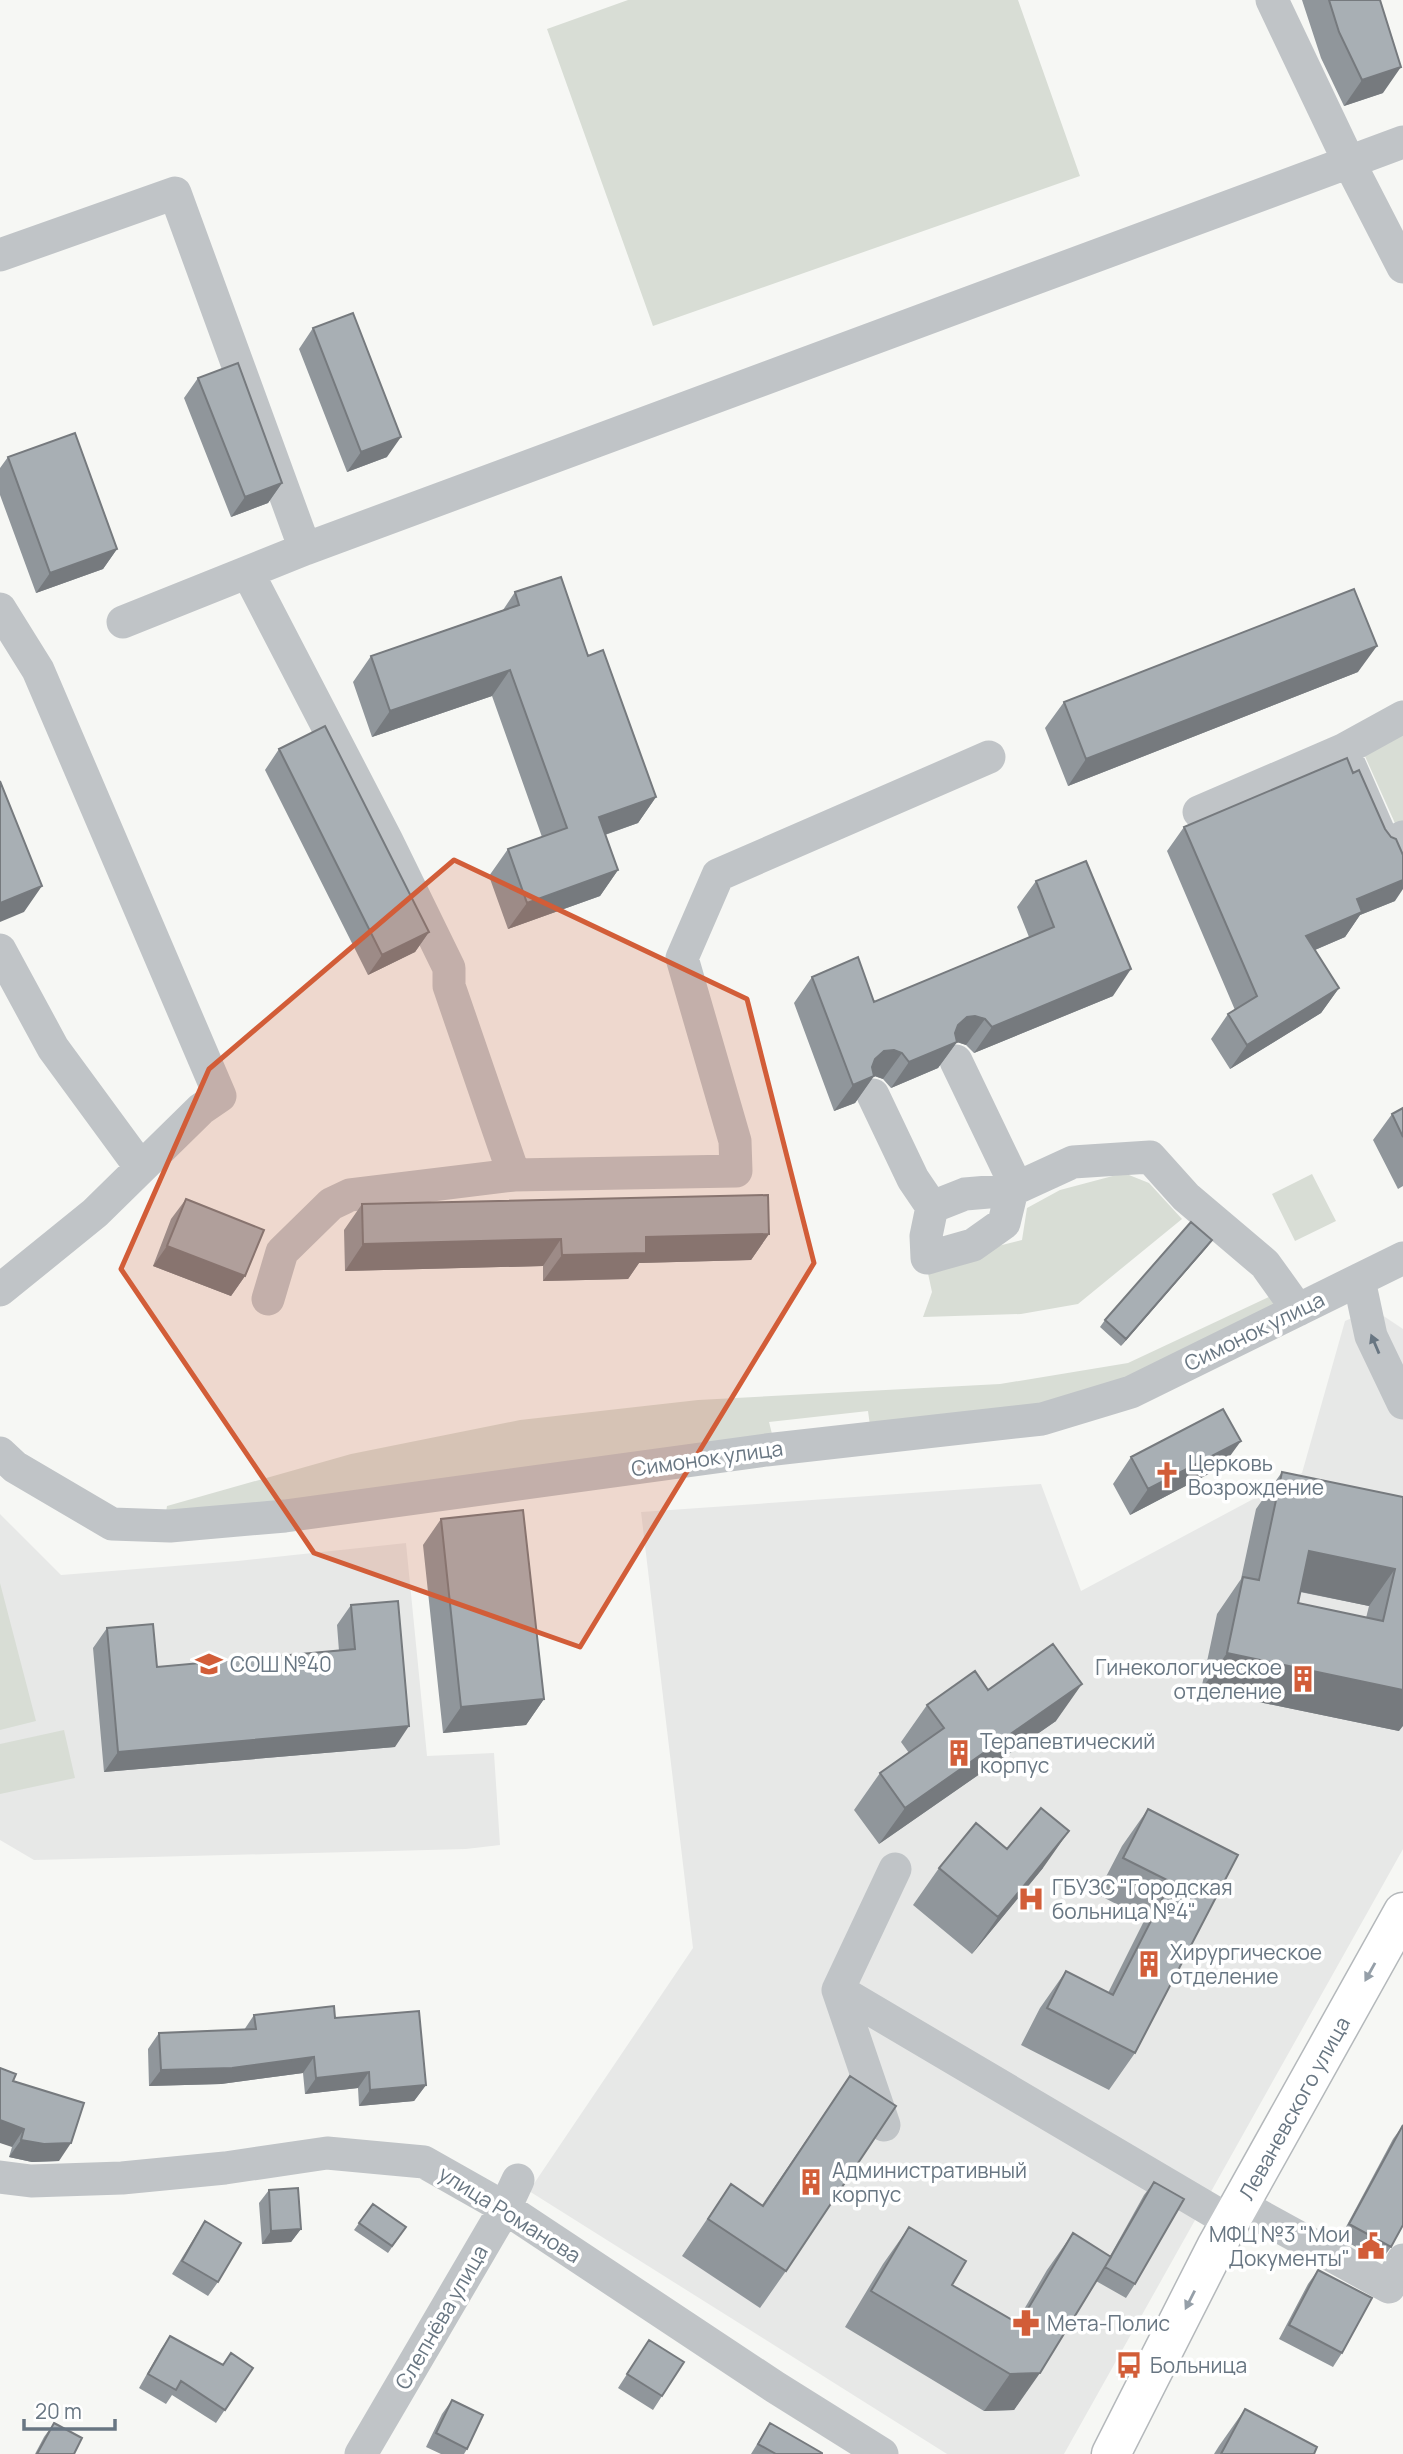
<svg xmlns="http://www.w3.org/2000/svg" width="1403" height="2454" font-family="Manrope,sans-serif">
<rect width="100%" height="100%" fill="#f6f7f4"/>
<path fill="#e7e8e7" d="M1373,1309L1403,1329V1849L1064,2454H947L529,2191L693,1948L641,1512L1041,1484L1081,1591L1302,1473L1345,1321Z
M0,1514L61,1575L238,1561L406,1543L427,1756L494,1753L500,1845L466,1849L34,1860L0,1840Z"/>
<path fill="#d8ddd5" d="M628,0H1018L1080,176L653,326L547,29Z
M1403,732V827L1398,830L1364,754Z
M1124,1173L1149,1183L1182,1219L1078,1304L1021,1314L923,1317L932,1292L926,1264L1022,1240L1027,1208L1060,1190Z
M1312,1174L1336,1221L1295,1241L1272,1194Z
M1275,1294L1285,1309L1130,1386L1040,1412L871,1433L868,1411L769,1422L774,1442L165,1519L167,1506L351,1454L520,1420L698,1400L1000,1384L1128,1363Z
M0,1583L36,1721L0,1730Z
M64,1730L75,1778L0,1794V1744Z"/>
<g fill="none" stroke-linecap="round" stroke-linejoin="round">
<defs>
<path id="major" d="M1111,2454L1216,2247L1403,1912"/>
</defs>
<use href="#major" stroke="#b4b8bb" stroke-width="41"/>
<path stroke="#c0c4c7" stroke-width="33" d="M1272,0L1349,162L1403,142
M0,255L175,193L305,549
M248,573L386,839L449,968V986L514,1175L736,1171L735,1141L682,958L718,875L989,757
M0,609L38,670L220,1096L201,1109L95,1213L0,1290
M123,622L305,549L1349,162L1403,267
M1403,717L1343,750L1385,846L1403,837
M1199,812L1343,750
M0,950L53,1048L141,1168
M956,1061L1017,1188
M873,1095L913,1179L932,1207
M1012,1190L965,1194L932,1207L926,1236L927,1258L973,1245L1004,1223L1012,1190L1073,1162L1150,1157L1186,1197L1265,1264L1298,1310
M1359,1280L1371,1336L1403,1403
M268,1299L282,1252L331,1204L350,1195L514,1175
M0,1453L15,1467L112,1524L170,1526L285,1516L766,1450L1042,1419L1131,1392L1403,1258
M838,1990L1231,2222
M884,2125L838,1990L895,1869
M0,2177L31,2181L122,2178L225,2168L327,2153L424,2162L505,2208L775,2387L882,2454
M1240,2205L1389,2287L1403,2260
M361,2454L505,2208L518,2180"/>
<use href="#major" stroke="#fff" stroke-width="38"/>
</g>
<path fill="#90969b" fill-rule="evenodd" d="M1302,0H1380L1383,93L1344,106L1321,58Z
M313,328L387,457L347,472L299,349Z
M198,378L282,483L268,503L231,517L184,398Z
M8,457L117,549L103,569L36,593L0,495V468Z
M515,592L588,656L656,797L638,823L605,835L618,870L600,896L508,929L489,876L508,849L542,837L492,696L372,737L353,682L371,656L503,610Z
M1358,672L1068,786L1045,728L1064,702Z
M279,749L429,932L415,952L368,975L265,770Z
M1184,827L1395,901L1360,915L1345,937L1315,950L1339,988L1321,1013L1230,1069L1211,1039L1228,1014L1235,1010L1167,851Z
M1036,881L1113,996L974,1053L966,1045L957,1042L938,1068L891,1088L883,1079L874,1076L855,1103L834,1111L794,1003L812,977L874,1002L1029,937L1017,907Z
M1403,1108V1186L1398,1189L1373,1140L1392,1114Z
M186,1199L245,1276L231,1296L153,1266L171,1219Z
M362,1204L769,1234L751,1260L639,1263L628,1279L543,1281V1266L345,1271L344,1230Z
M1207,1247L1121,1346L1100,1327L1105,1320Z
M1131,1457L1222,1467L1130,1515L1113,1484Z
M1282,1472L1403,1497L1399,1731L1201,1690L1217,1614L1241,1579L1256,1509ZM1300,1592L1369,1606L1366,1618L1298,1603Z
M441,1519L544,1699L526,1725L443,1733L423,1545Z
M351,1605L395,1747L104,1772L93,1648L107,1628L157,1667L339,1651L337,1625Z
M988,1690L1056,1721L879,1844L854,1810L880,1773L909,1753L901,1742L927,1705Z
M1148,1809L1238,1855L1135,2053L1109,2090L1021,2045L1040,2008L1066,1971L1108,1993L1145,1919L1097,1894L1122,1846Z
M1007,1849L1043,1868L972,1954L913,1905L939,1868Z
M254,2015L335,2018L426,2085L414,2101L359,2106L358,2088L305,2094L303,2073L221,2084L149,2086L148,2049L159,2033L244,2030Z
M850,2076L786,2271L760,2308L682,2256L731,2184L762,2205Z
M13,2081L59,2161L32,2162L9,2157L12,2147Z
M1403,2125L1391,2247L1381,2261L1340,2238L1393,2139Z
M1154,2182L1135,2284L1126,2298L1096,2281L1014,2410L984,2411L845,2327L883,2264L909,2227L952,2285L1016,2323L1047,2270L1073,2233L1110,2256L1144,2195Z
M269,2190L301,2229L291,2242L262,2244L259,2203Z
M373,2204L406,2227L388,2253L354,2230Z
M205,2221L218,2282L208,2296L172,2274L196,2235Z
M1318,2270L1342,2353L1333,2367L1279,2339L1308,2284Z
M170,2336L223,2365L253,2368L216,2423L172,2395L166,2404L139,2388L161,2349Z
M649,2340L662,2396L653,2410L618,2388Z
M452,2400L467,2449L464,2454H441L426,2447L442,2414Z
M1245,2409L1314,2454H1214L1219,2446Z
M54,2423L74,2454H35L44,2437Z
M770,2423L822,2454H751Z"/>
<path fill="#767a7e" d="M1401,67L1383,93L1344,106L1362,80Z
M401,437L387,457L347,472L361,452Z
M282,483L268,503L231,517L245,497Z
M117,549L103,569L36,593L50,573Z
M1377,646L1358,672L1068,786L1086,759Z
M510,670L492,696L372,737L390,711Z
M656,797L638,823L581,843L599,817Z
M618,870L600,896L508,929L527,903Z
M1403,880V889L1395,901L1360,915L1345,937L1289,961L1306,936L1357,899Z
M42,886L24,912L0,922V903Z
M429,932L415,952L368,975L382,955Z
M1131,969L1113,996L974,1053L992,1027Z
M1339,988L1321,1013L1230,1069L1247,1045Z
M975,1016L985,1019L966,1045L957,1042L938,1068L891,1088L909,1062L967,1017Z
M894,1050L902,1053L883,1079L875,1076L865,1077L874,1076L855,1103L834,1111L853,1085L875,1059L884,1051Z
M769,1234L751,1260L639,1263L628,1279L543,1281L562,1255L646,1237Z
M561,1239L543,1266L345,1271L363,1244Z
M1212,1240L1207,1247L1121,1346L1126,1339Z
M167,1246L245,1276L231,1296L153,1266Z
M1241,1441L1222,1467L1130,1515L1148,1489Z
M1309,1551L1395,1569L1369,1606L1283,1588Z
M1227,1653L1403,1690V1726L1399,1731L1201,1690Z
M1082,1684L1056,1721L879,1844L905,1808Z
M544,1699L526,1725L443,1733L461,1707Z
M409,1726L395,1747L104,1772L118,1752Z
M1069,1831L1043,1868L972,1954L998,1917Z
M314,2057L303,2073L221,2084L149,2086L161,2070Z
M369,2072L358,2088L305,2094L316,2078Z
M426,2085L414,2101L359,2106L370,2090Z
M0,2120L24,2129L12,2147L0,2143Z
M21,2140L71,2143L59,2161L32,2162L9,2157Z
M301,2229L291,2242L262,2244L271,2231Z
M1040,2373L1014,2410L984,2411L1010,2374Z"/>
<path fill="#a8afb4" stroke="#767a7e" stroke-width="2" fill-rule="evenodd" d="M1329,0H1380L1401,67L1362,80L1339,32Z
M353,313L401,437L361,452L313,328Z
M238,363L282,483L245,497L198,378Z
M75,433L117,549L50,573L8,457Z
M561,577L588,656L603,650L656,797L599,817L618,870L527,903L508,849L567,828L510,670L390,711L371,656L519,605L515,592Z
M1354,589L1377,646L1086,759L1064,702Z
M325,726L429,932L382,955L279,749Z
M1347,758L1353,773L1359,770L1385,829L1391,837L1396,839L1403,855V880L1357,899L1362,912L1306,936L1339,988L1247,1045L1228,1014L1257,996L1184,827Z
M0,781L42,886L0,903Z
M1086,861L1131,969L992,1027L985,1019L975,1016L967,1017L958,1025L955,1033L957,1042L909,1062L902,1053L894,1050L884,1051L875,1059L872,1067L874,1076L853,1085L812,977L858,957L874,1002L1054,927L1036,881Z
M1403,1108V1137L1392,1114Z
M768,1195L769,1234L646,1237V1253L562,1255L561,1239L363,1244L362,1204Z
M186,1199L264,1230L245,1276L167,1246Z
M1191,1222L1212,1240L1126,1339L1105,1320Z
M1223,1409L1241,1441L1148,1489L1131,1457Z
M1282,1472L1403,1497V1690L1227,1653L1243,1577L1259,1580ZM1309,1551L1395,1569L1383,1621L1298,1603Z
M523,1510L544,1699L461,1707L441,1519Z
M398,1601L409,1726L118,1752L107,1628L153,1624L157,1667L355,1649L351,1605Z
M1053,1644L1082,1684L905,1808L880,1773L944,1728L927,1705L975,1671L988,1690Z
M1041,1808L1069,1831L998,1917L939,1868L976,1823L1007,1849Z
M1148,1809L1238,1855L1135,2053L1047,2008L1066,1971L1113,1995L1171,1882L1123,1858Z
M334,2006L335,2018L419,2011L426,2085L370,2090L369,2072L316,2078L314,2057L232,2068L161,2070L159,2033L256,2029L254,2015Z
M0,2068L16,2074L13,2081L84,2103L71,2143L44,2144L21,2140L24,2129L0,2120Z
M850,2076L896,2106L786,2271L708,2219L731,2184L763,2206Z
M1403,2125V2225L1391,2247L1349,2224Z
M1154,2182L1184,2199L1135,2284L1105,2267Z
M298,2188L301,2229L271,2231L269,2190Z
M373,2204L406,2227L392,2246L359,2223Z
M205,2221L241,2243L218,2282L182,2261Z
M909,2227L966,2261L952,2285L1019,2324L1073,2233L1111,2257L1040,2373L1010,2374L871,2291Z
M1318,2270L1372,2298L1342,2353L1289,2325Z
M170,2336L223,2365L231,2353L253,2368L225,2410L181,2381L176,2390L148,2374Z
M649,2340L684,2362L662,2396L627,2374Z
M452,2400L483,2415L467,2449L436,2433Z
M1245,2409L1317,2447L1314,2454H1221Z
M54,2423L82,2438L74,2454H37Z
M770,2423L822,2453V2454H776L758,2444Z"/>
<defs><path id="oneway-solid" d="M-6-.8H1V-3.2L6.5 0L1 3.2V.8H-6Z" transform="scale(1.75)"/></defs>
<use fill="#687682" href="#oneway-solid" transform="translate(1375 1344) rotate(-113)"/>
<g fill="#959fa8">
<use href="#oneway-solid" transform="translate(1370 1972) rotate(119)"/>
<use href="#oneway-solid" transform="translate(1190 2300) rotate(117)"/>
</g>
<path fill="#d25d38" fill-opacity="0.2" stroke="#d25d38" stroke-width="5" stroke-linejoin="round" d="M454,860L747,999L814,1263L580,1647L314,1553L121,1269L209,1069Z"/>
<defs>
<symbol id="church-bare" viewBox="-9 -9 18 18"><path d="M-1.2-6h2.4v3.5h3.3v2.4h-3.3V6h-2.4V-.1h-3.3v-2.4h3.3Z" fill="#d25d38" stroke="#fff" stroke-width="2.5" paint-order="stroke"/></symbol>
<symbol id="school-bare" viewBox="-9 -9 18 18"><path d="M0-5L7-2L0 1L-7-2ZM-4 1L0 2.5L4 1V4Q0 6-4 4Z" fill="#d25d38" stroke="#fff" stroke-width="2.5" paint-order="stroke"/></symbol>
<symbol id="building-bare" viewBox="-9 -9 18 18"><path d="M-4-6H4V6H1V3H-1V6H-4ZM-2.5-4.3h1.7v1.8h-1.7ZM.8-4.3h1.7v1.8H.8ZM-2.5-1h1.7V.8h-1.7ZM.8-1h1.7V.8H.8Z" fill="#d25d38" stroke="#fff" stroke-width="2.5" paint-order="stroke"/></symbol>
<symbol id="hospital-bare" viewBox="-9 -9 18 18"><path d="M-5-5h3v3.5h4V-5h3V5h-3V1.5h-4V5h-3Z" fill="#d25d38" stroke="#fff" stroke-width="2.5" paint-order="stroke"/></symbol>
<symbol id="civic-bare" viewBox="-9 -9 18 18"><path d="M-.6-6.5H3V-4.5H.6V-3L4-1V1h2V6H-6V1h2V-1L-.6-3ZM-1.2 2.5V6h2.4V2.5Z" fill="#d25d38" stroke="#fff" stroke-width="2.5" paint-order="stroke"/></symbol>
<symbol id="pharmacy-bare" viewBox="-9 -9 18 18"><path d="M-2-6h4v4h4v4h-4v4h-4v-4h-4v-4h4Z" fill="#d25d38" stroke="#fff" stroke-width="2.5" paint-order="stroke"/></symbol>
<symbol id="bus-bare" viewBox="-9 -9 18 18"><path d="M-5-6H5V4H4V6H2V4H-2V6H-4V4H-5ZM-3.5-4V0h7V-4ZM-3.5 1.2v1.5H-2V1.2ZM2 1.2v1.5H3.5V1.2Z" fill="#d25d38" stroke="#fff" stroke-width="2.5" paint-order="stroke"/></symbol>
</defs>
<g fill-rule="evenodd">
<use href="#church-bare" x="1148" y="1456" width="38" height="38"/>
<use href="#school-bare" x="190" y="1645" width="38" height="38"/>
<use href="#building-bare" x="1284" y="1660" width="38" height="38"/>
<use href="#building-bare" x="940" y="1734" width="38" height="38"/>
<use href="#hospital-bare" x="1012" y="1880" width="38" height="38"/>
<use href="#building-bare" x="1130" y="1945" width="38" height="38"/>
<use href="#building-bare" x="792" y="2163" width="38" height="38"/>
<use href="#civic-bare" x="1352" y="2227" width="38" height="38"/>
<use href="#pharmacy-bare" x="1007" y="2304" width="38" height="38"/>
<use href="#bus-bare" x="1110" y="2346" width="38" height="38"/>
</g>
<g text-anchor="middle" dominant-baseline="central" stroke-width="7" stroke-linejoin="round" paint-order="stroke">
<g font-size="21" fill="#687682" stroke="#fff">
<text transform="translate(1254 1331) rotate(-26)">Симонок улица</text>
<text transform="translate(707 1458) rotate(-8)">Симонок улица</text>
<text transform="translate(1294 2108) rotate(-61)">Леваневского улица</text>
<text transform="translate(510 2214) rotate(32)">улица Романова</text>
<text transform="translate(441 2317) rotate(-60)">Слепнёва улица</text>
</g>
<g font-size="21" fill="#687682" stroke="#fff" text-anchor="start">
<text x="1188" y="1463">Церковь<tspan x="1188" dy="24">Возрождение</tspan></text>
<text x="230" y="1664">СОШ №40</text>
<text x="1282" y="1667" text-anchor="end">Гинекологическое<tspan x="1282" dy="24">отделение</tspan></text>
<text x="980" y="1741">Терапевтический<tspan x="980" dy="24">корпус</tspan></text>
<text x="1052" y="1887">ГБУЗС "Городская<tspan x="1052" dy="24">больница №4"</tspan></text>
<text x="1170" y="1952">Хирургическое<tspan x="1170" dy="24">отделение</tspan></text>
<text x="832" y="2170">Административный<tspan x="832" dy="24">корпус</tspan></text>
<text x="1350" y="2234" text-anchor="end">МФЦ №3 "Мои<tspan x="1350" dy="24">Документы"</tspan></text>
<text x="1047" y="2323">Мета-Полис</text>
<text x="1150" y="2365">Больница</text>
</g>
</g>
<path d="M24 2419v10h91v-10" fill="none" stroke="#687682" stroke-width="3.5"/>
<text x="35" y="2419" font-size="21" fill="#687682" stroke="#ffffff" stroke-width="5" paint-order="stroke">20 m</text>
</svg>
